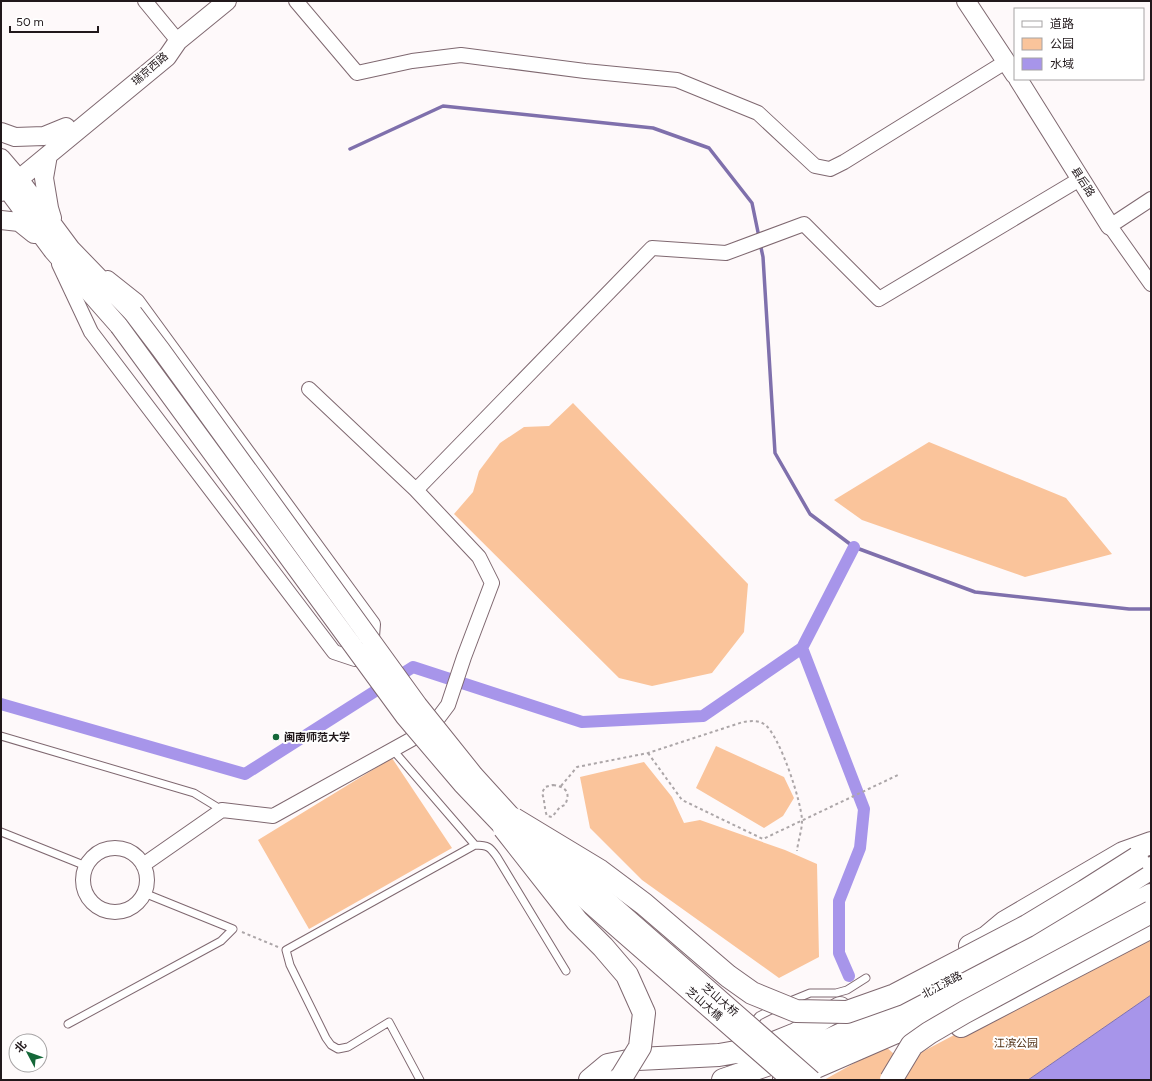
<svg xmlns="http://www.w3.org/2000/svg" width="1152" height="1081" font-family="Figtree,'Noto Sans SC',sans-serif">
<rect width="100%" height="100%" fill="#fef9fa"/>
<path fill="#fac49b" d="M573,403L748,584L744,632L712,673L652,686L619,678L454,514L473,492L479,471L500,443L524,427L549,426Z
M929,442L1066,498L1112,554L1025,577L862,520L834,500Z
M716,746L784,777L794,798L783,816L764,828L696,788Z
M392,758L452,848L309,929L258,840Z
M644,762L672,797L684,823L700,820L785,850L817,864L819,957L779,978L642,880L590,828L580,777Z
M1151,931V995L1028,1080H824L885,1046L903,1062Z"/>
<path fill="#a795ea" stroke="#7f70ac" d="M1151,995V1080H1028Z"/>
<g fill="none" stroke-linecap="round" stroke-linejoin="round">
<path stroke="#7f70ac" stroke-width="3.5" d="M350,149L443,106L653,128L709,148L752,203L759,237
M760,243L763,257L775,453L810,514L854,547L975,592L1129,609H1151"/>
<path stroke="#a795ea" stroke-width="12" d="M802,648L854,547
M1,704L245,774L413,667L582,722L703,716L802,648L864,809L860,848L839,901V953L849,976"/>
<defs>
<path id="service" d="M1,736L194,793L222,810
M393,750L475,845
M1,832L86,866
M788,1002L810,993H836L847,990L866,978
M68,1024L221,941L233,929L144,893
M750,1026L759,1016L777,1007
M420,1080L389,1022L348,1047L338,1049L331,1045L326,1038L290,965L286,950L475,845C488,845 490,847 497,857L566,971"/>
<path id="minor" d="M145,1L178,41
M296,1L357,73L412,61L461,55L585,71L677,80L758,113L815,166L830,169L844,162L1007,61
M1151,199L1110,226L1151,284
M59,264L91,332L334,652L355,659L371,649L373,624L137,301L108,278
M309,389L416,490
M83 880a32 32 0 1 1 64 0a32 32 0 1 1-64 0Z
M143,865L222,810L273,816L430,729L448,705L464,657L492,583L479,557L416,490L652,248L726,253L804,224L879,299L1080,179"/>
<path id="tertiary" d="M966,1L1015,75
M1018,79L1110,226
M1,132L15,137L44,136L66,127
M48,155L44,178L49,208L52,218
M1,158L19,179L71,249L133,313
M1,181L53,251L119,326
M1,192L19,179L167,57L178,41L227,1
M1,220L19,222L34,234"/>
<path id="primary" d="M970,946L987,937L1005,922L1123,853L1151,843
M961,1026L1151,927
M784,1079L809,1070L894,1033L1151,895
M590,1080L608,1065L638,1059L719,1055L764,1047L796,1034L840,1008
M723,1080L796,1055L888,1013L1095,904L1151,868"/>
</defs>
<use href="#service" stroke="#7f6870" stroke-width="9"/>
<use href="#minor" stroke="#7f6870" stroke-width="16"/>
<use href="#tertiary" stroke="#7f6870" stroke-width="20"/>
<use href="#primary" stroke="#7f6870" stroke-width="24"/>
<path stroke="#aca6a8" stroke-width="2" stroke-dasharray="3 3" stroke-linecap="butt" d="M648,753L682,800L763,839L898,775
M553,785C566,787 571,792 565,805L560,807L552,817L547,816C544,808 545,801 542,793L545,787Z
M561,786L577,767L648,753L743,722C750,721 758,720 764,724C779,733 802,803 802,821C802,830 798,841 797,851
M242,932L278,947"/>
<use href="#service" stroke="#fff" stroke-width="7"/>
<use href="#minor" stroke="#fff" stroke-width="14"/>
<use href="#tertiary" stroke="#fff" stroke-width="18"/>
<use href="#primary" stroke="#fff" stroke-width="22"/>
<defs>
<path id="tertiary-bridge" d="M133,313L161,350L418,705L474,775L514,819L524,828
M119,326L405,717L462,784L504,828L617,928L791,1080
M544,845L812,1080"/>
<path id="primary-bridge" d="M514,819L600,871L644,904L728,976L752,993L796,1011L847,1012L895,995L1027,926L1085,891L1137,858
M504,828L577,921L603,947L627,975L644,1013L640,1047L621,1078L618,1080
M891,1080L912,1045L929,1033L965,1012L1151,912"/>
</defs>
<use href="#tertiary-bridge" stroke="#7f6870" stroke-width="20" stroke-linecap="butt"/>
<use href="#primary-bridge" stroke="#7f6870" stroke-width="24" stroke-linecap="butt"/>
<use href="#tertiary-bridge" stroke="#fff" stroke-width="18"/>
<use href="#primary-bridge" stroke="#fff" stroke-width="22"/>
</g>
<circle fill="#146738" stroke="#fff" stroke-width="1.5" cx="276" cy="737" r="4"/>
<g text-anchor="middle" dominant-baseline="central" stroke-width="4" stroke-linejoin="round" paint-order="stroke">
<g font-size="11" fill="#21181b" stroke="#fff">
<text transform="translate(150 69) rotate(-41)">瑞京西路</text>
<text transform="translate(1083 182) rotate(57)">县后路</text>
<text transform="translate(942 985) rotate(-28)">北江滨路</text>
<text transform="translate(720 1000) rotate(41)">芝山大桥</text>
<text transform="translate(704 1004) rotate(41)">芝山大橋</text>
</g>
<g font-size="11" font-weight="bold" fill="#21181b" stroke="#fff" text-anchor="start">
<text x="284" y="737">闽南师范大学</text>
</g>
<g font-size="11" fill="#513116" stroke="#fff">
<text x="1016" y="1043">江滨公园</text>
</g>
</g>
<rect width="1152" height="1081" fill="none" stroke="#21181b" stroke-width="4"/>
<rect x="1014" y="8" width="130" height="72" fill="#ffffff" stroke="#a6a3a4"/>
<rect x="1022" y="21" width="20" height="6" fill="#ffffff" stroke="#a6a3a4"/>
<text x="1050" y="28" font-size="12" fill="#21181b">道路</text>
<rect x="1022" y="38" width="20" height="12" fill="#fac49b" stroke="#a6a3a4"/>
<text x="1050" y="48" font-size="12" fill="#21181b">公园</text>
<rect x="1022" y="58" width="20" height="12" fill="#a795ea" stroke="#a6a3a4"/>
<text x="1050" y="68" font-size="12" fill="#21181b">水域</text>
<g transform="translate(28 1053) rotate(311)"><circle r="19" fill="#ffffff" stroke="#a6a3a4"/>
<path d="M0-3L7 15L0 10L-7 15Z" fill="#146738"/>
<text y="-6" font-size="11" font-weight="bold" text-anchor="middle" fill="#21181b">北</text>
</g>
<path d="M10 26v6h88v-6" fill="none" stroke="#21181b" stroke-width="2"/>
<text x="16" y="26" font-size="12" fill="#21181b" stroke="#ffffff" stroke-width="3" paint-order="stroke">50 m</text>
</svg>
